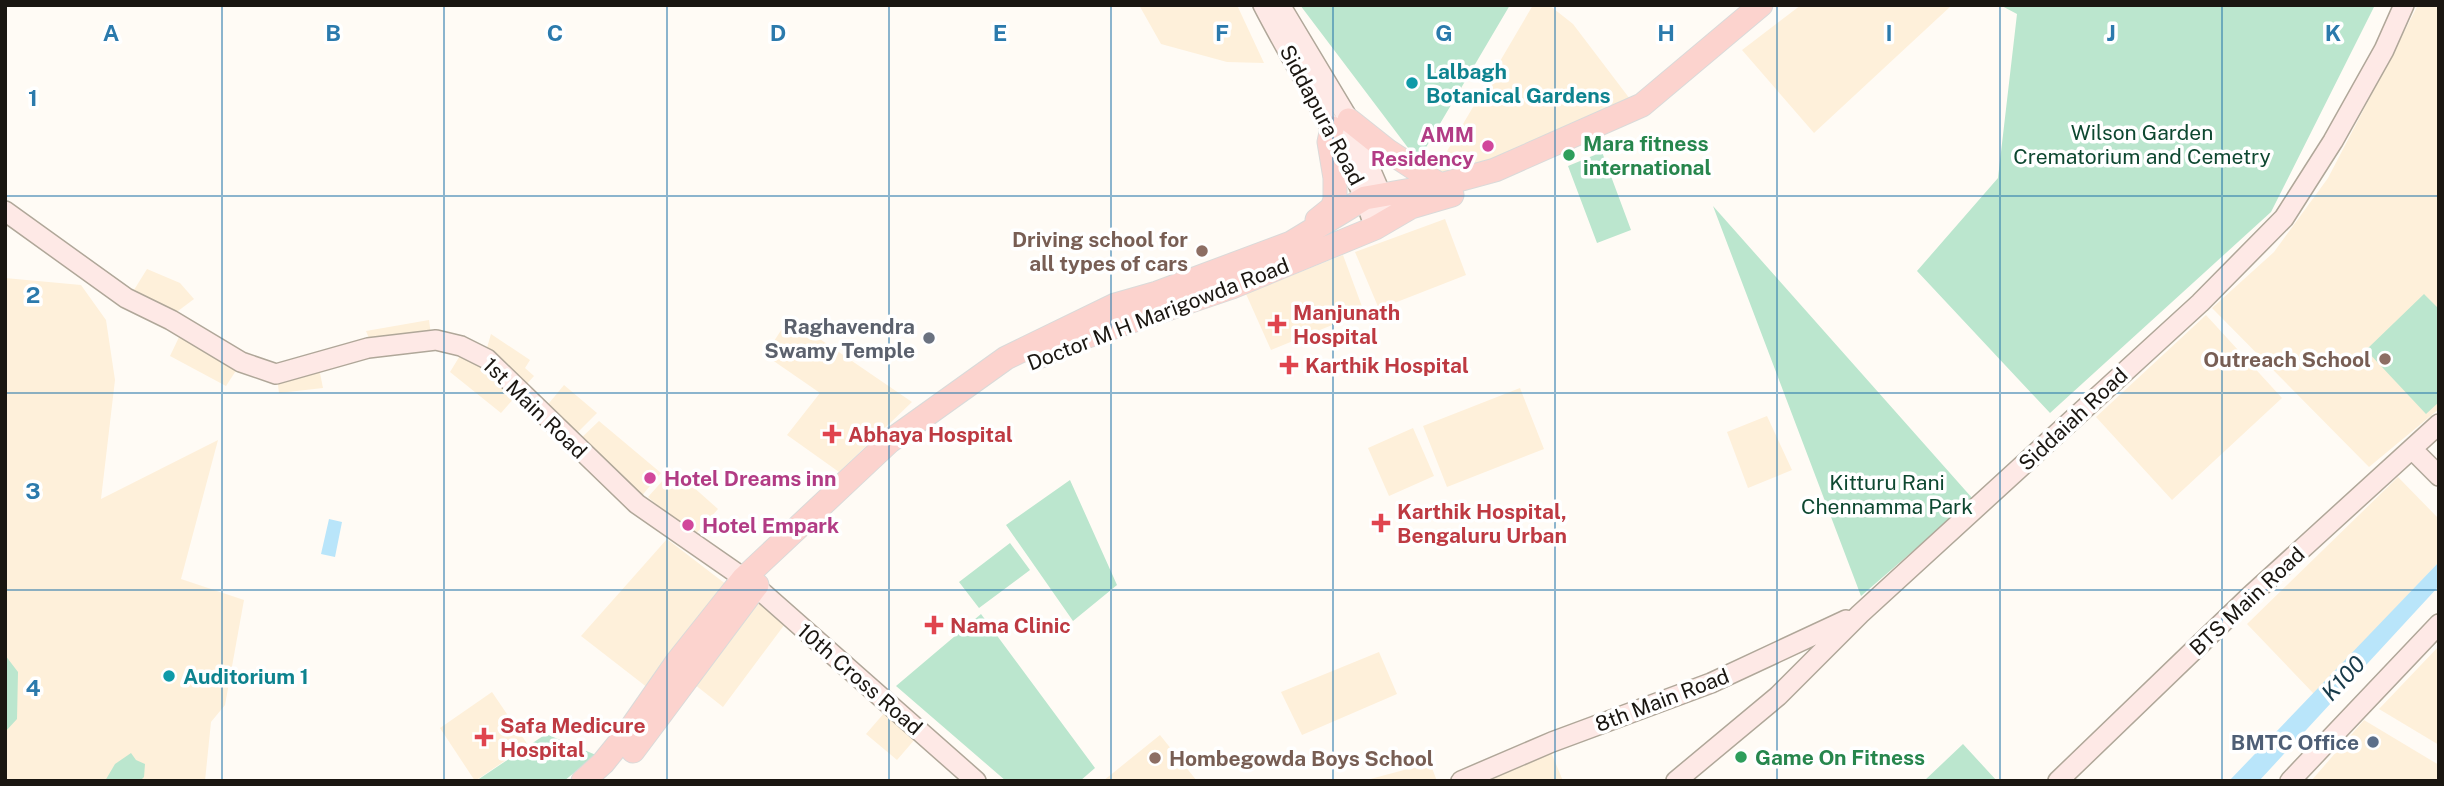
<svg xmlns="http://www.w3.org/2000/svg" width="2444" height="786" font-family="'Public Sans',sans-serif">
<rect width="100%" height="100%" fill="#fffbf5"/>
<path fill="#fef0da" d="M1139,5H1237L1264,63L1227,62L1161,44Z
M1533,5H1549L1573,24L1633,103L1493,162L1433,175Z
M1801,5H1952L1814,133L1742,50Z
M2418,5H2439V409L2369,467L2212,308L2274,252L2328,178Z
M1445,219L1466,275L1379,309L1355,252Z
M1343,255L1364,312L1271,350L1246,294Z
M147,269L180,283L194,299L170,317L129,298Z
M5,278L81,285L106,320L115,380L101,499L218,440L181,579L244,600L225,705L211,722L205,781H5Z
M2206,315L2282,398L2172,500L2096,417Z
M789,318L912,402L839,472L787,435L820,393L765,355Z
M429,320L431,335L371,343L366,331Z
M181,333L239,366L226,386L170,356Z
M491,334L530,360L525,368L534,376L524,387L486,351Z
M461,354L475,359L516,396L501,413L450,372Z
M319,368L323,388L279,393L277,378Z
M564,385L597,413L573,437L545,408Z
M1520,388L1544,449L1447,487L1423,426Z
M1767,416L1792,470L1748,488L1727,432Z
M599,421L661,473L639,499L577,442Z
M1413,428L1434,476L1389,496L1368,448Z
M673,469L718,509L693,537L648,497Z
M2398,477L2439,519V562L2314,694L2247,624Z
M667,539L727,585L648,688L581,636Z
M757,602L785,624L723,707L694,684Z
M2439,646V745L2379,709Z
M1379,652L1397,694L1302,735L1281,692Z
M492,692L528,745L475,781L440,728Z
M885,712L916,738L897,760L866,734Z
M2364,720L2439,765V781H2311Z
M1160,735L1197,781H1103Z
M1551,752L1563,781H1479Z
M1430,763L1437,781H1363Z"/>
<path fill="#bbe6ce" d="M1300,5H1510L1418,161Z
M2000,5H2375L2271,212L2050,413L1917,271L1998,178L2017,14Z
M1602,152L1631,230L1597,243L1568,166Z
M1713,206L1973,499L1861,596Z
M2424,294L2439,309V402L2426,414L2366,350Z
M1070,480L1117,585L1073,621L1006,525Z
M1010,543L1030,570L979,608L959,582Z
M981,614L1095,768L1080,781H1006L896,686Z
M5,655L18,672L17,719L5,732Z
M546,734L596,755L564,781H476Z
M1963,744L1997,781H1924Z
M131,753L136,760L145,764L144,777L140,781H105L115,764Z"/>
<path fill="#b9e5fa" d="M329,519L342,522L335,557L321,554Z
M2439,562V586L2259,781H2229Z"/>
<g fill="none" stroke-linecap="round" stroke-linejoin="round">
<defs>
<path id="secondary" d="M1263,5C1301,79 1349,148 1375,228
M1280,5L1349,120L1387,208
M5,211L126,298L171,320L241,362L276,374L368,348L436,340L461,346L487,359L637,504L755,586L976,781
M2412,449L2439,476
M1461,781L1552,742L1711,683L1846,620
M1676,781L1778,696L1860,614L2200,303L2284,218L2333,141L2384,50L2404,5
M2058,781L2249,597L2439,424
M2290,781L2439,624"/>
<path id="primary" d="M1349,120L1388,151L1440,185
M1317,220L1332,208L1335,200V178L1329,142L1332,128
M1041,356L1082,338L1232,287L1375,228L1411,207L1452,195
M633,751L757,585
M583,781L603,763L629,731L677,662L743,579L890,441L1006,358L1115,305L1157,293L1291,243L1365,198L1440,185L1495,170L1642,105L1761,5"/>
</defs>
<use href="#secondary" stroke="#b0a799" stroke-width="22"/>
<use href="#primary" stroke="#dadad9" stroke-width="25"/>
<use href="#secondary" stroke="#fee9e6" stroke-width="19"/>
<use href="#primary" stroke="#fcd3ce" stroke-width="23"/>
</g>
<path fill="none" stroke="#2b7aac" stroke-width="2" stroke-opacity="0.55" d="M222,5V781M444,5V781M667,5V781M889,5V781M1111,5V781M1333,5V781M1555,5V781M1777,5V781M2000,5V781M2222,5V781M5,196H2439M5,393H2439M5,590H2439"/>
<g fill="#0f9aa8" stroke="#fff" stroke-width="2.5">
<circle cx="1412" cy="83" r="7"/>
<circle cx="169" cy="676" r="7"/>
</g>
<g fill="#d1479c" stroke="#fff" stroke-width="2.5">
<circle cx="1488" cy="146" r="7"/>
<circle cx="650" cy="478" r="7"/>
<circle cx="688" cy="525" r="7"/>
</g>
<g fill="#2e9e5b" stroke="#fff" stroke-width="2.5">
<circle cx="1569" cy="155" r="7"/>
<circle cx="1741" cy="757" r="7"/>
</g>
<g fill="#8d6e63" stroke="#fff" stroke-width="2.5">
<circle cx="1202" cy="251" r="7"/>
<circle cx="2385" cy="359" r="7"/>
<circle cx="1155" cy="758" r="7"/>
</g>
<g fill="#e0444e" stroke="#fff" stroke-width="2.5">
<path d="M1273.5 313.5h7v7h7v7h-7v7h-7v-7h-7v-7h7z"/>
<path d="M1285.5 354.5h7v7h7v7h-7v7h-7v-7h-7v-7h7z"/>
<path d="M828.5 423.5h7v7h7v7h-7v7h-7v-7h-7v-7h7z"/>
<path d="M1377.5 512.5h7v7h7v7h-7v7h-7v-7h-7v-7h7z"/>
<path d="M930.5 614.5h7v7h7v7h-7v7h-7v-7h-7v-7h7z"/>
<path d="M480.5 726.5h7v7h7v7h-7v7h-7v-7h-7v-7h7z"/>
</g>
<circle fill="#6b7280" stroke="#fff" stroke-width="2.5" cx="929" cy="338" r="7"/>
<circle fill="#5c6f8a" stroke="#fff" stroke-width="2.5" cx="2373" cy="742" r="7"/>
<g text-anchor="middle" dominant-baseline="central" stroke-width="7" stroke-linejoin="round" paint-order="stroke">
<g font-size="21" font-weight="bold" fill="#0d838f" stroke="#fff" text-anchor="start">
<text x="1426" y="71">Lalbagh<tspan x="1426" dy="24">Botanical Gardens</tspan></text>
<text x="183" y="676">Auditorium 1</text>
</g>
<g font-size="21" fill="#1a1611" stroke="#fff">
<text transform="translate(1322 115) rotate(62)">Siddapura Road</text>
<text transform="translate(1158 314) rotate(-21)">Doctor M H Marigowda Road</text>
<text transform="translate(535 408) rotate(44)">1st Main Road</text>
<text transform="translate(2073 419) rotate(-43)">Siddaiah Road</text>
<text transform="translate(2247 601) rotate(-43)">BTS Main Road</text>
<text transform="translate(860 679) rotate(41)">10th Cross Road</text>
<text transform="translate(1662 700) rotate(-21)">8th Main Road</text>
</g>
<g font-size="21" fill="#0e4831" stroke="#fff">
<text x="2142" y="132">Wilson Garden<tspan x="2142" dy="24">Crematorium and Cemetry</tspan></text>
<text x="1887" y="482">Kitturu Rani<tspan x="1887" dy="24">Chennamma Park</tspan></text>
</g>
<g font-size="21" font-weight="bold" fill="#b23c85" stroke="#fff" text-anchor="start">
<text x="1474" y="134" text-anchor="end">AMM<tspan x="1474" dy="24">Residency</tspan></text>
<text x="664" y="478">Hotel Dreams inn</text>
<text x="702" y="525">Hotel Empark</text>
</g>
<g font-size="21" font-weight="bold" fill="#27864d" stroke="#fff" text-anchor="start">
<text x="1583" y="143">Mara fitness<tspan x="1583" dy="24">international</tspan></text>
<text x="1755" y="757">Game On Fitness</text>
</g>
<g font-size="21" font-weight="bold" fill="#785e54" stroke="#fff" text-anchor="end">
<text x="1188" y="239">Driving school for<tspan x="1188" dy="24">all types of cars</tspan></text>
<text x="2371" y="359">Outreach School</text>
<text x="1169" y="758" text-anchor="start">Hombegowda Boys School</text>
</g>
<g font-size="21" font-weight="bold" fill="#be3a42" stroke="#fff" text-anchor="start">
<text x="1293" y="312">Manjunath<tspan x="1293" dy="24">Hospital</tspan></text>
<text x="1305" y="365">Karthik Hospital</text>
<text x="848" y="434">Abhaya Hospital</text>
<text x="1397" y="511">Karthik Hospital,<tspan x="1397" dy="24">Bengaluru Urban</tspan></text>
<text x="950" y="625">Nama Clinic</text>
<text x="500" y="725">Safa Medicure<tspan x="500" dy="24">Hospital</tspan></text>
</g>
<g font-size="21" font-weight="bold" fill="#5b616d" stroke="#fff" text-anchor="end">
<text x="915" y="326">Raghavendra<tspan x="915" dy="24">Swamy Temple</tspan></text>
</g>
<g font-size="21" font-weight="bold" fill="#4e5e75" stroke="#fff" text-anchor="end">
<text x="2359" y="742">BMTC Office</text>
</g>
<g font-size="23" font-style="italic" fill="#183b4a" stroke="#fff">
<text transform="translate(2343 678) rotate(-47)">K100</text>
</g>
</g>
<g font-size="23" text-anchor="middle" font-weight="bold" fill="#2b7aac" stroke="#fff" stroke-width="7" stroke-linejoin="round" paint-order="stroke">
<text x="111" y="41">A</text>
<text x="333" y="41">B</text>
<text x="555" y="41">C</text>
<text x="778" y="41">D</text>
<text x="1000" y="41">E</text>
<text x="1222" y="41">F</text>
<text x="1444" y="41">G</text>
<text x="1666" y="41">H</text>
<text x="1889" y="41">I</text>
<text x="2111" y="41">J</text>
<text x="2333" y="41">K</text>
<text x="33" y="106">1</text>
<text x="33" y="303">2</text>
<text x="33" y="499">3</text>
<text x="33" y="696">4</text>
</g>
<rect width="2444" height="786" fill="none" stroke="#1a1611" stroke-width="14"/>
</svg>
